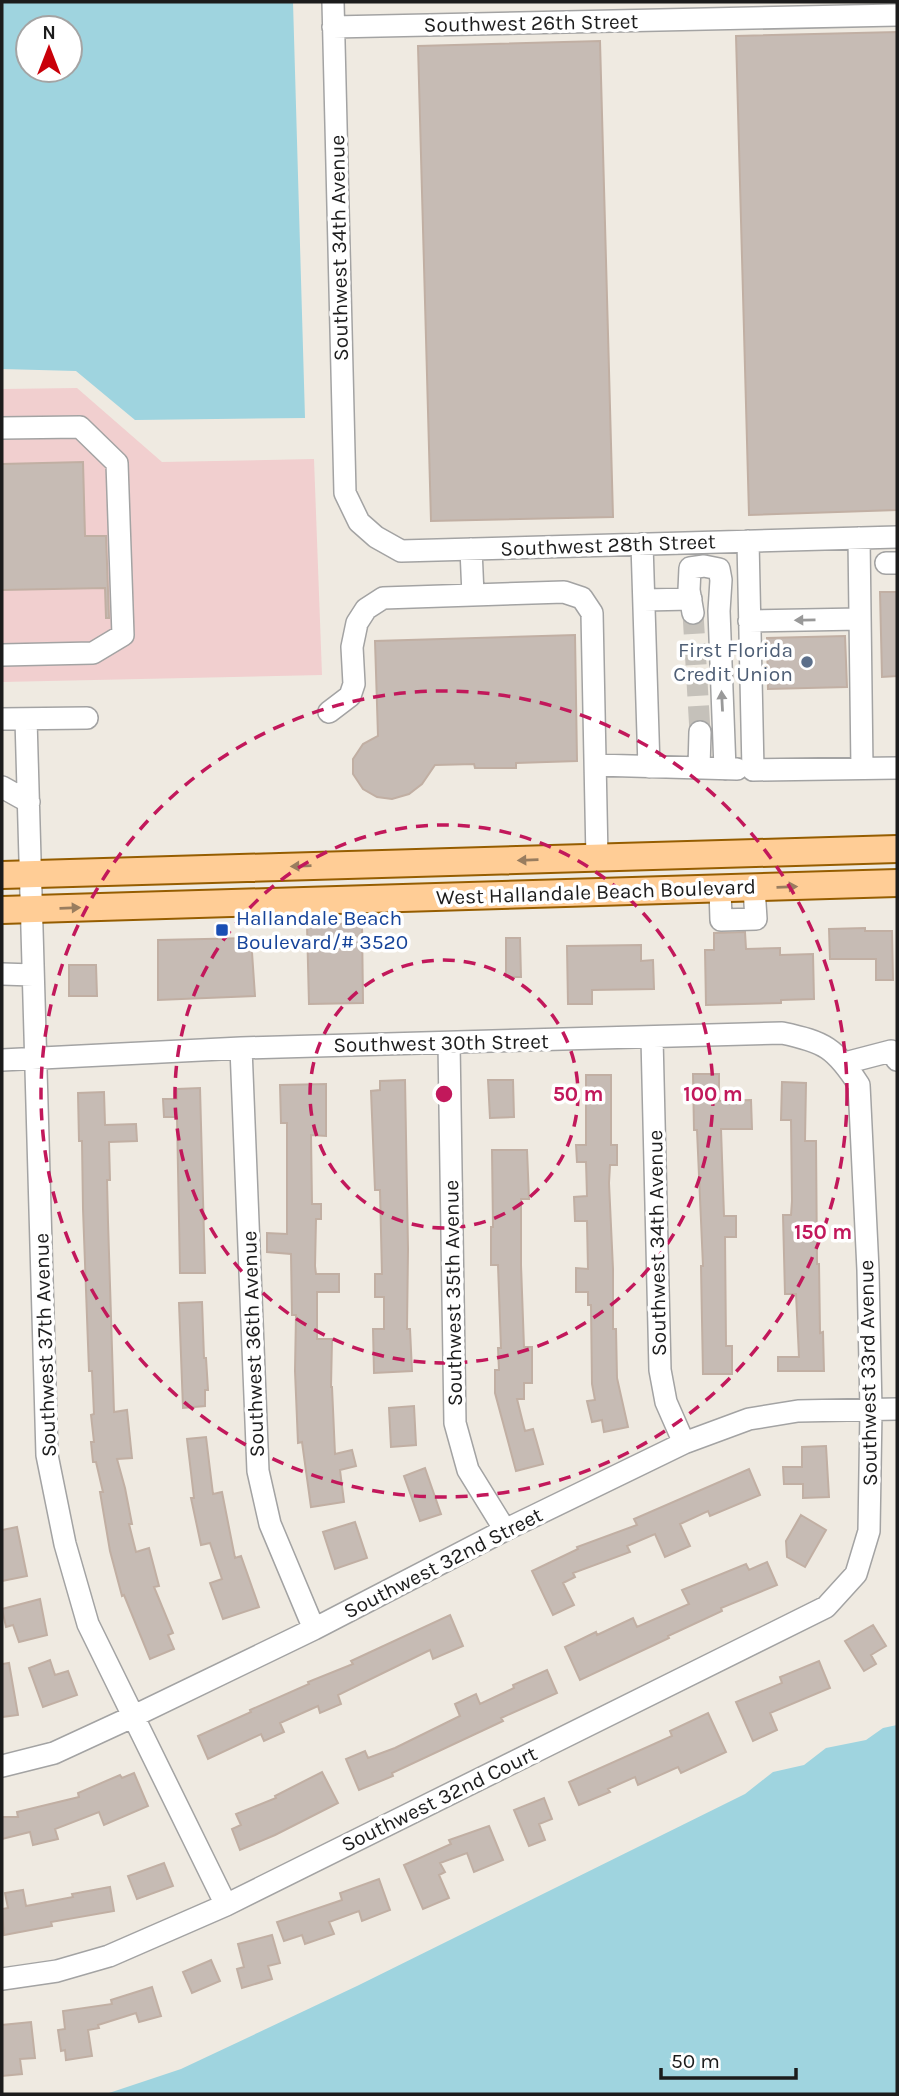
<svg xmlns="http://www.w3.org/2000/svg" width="899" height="2096" font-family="Karla,sans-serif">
<rect width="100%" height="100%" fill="#efeae1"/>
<path fill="#f1cfcf" d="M77,388L162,462L314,459L322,675L2,682V389Z"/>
<path fill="#9fd4df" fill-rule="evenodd" d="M2,2H293L305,418L135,420L76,371L2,369ZM28,28H70V70H28Z
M897,1725V2094H106L181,2069L357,1986L745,1794L773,1772L804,1765L826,1748L866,1740L883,1728Z"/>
<path fill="#c6bbb4" stroke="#c1afa3" stroke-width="2" d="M897,32V510L749,515L736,36Z
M600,41L613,517L431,521L418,46Z
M83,462L85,536H106L109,618H106L105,588L2,590V464Z
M880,592H897V676L882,677Z
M575,635L577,761L516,763V768H475L474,764L435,765L422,784L409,794L392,799L377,797L363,789L353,774V759L363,744L378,736L375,641Z
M845,636L847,687L768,689L767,638Z
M362,923L363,1003L309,1004L307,925Z
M865,928V931H892L893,980H876V959H830L829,929Z
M745,932L746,949L780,948V955L813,954L814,999L781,1000V1003L706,1005L705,950H714V933Z
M251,938L255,996L158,1000V940Z
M506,938H520L521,977H506Z
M641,945V961L653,960L654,989L592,990V1004H568L567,946Z
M69,965H96L97,996H69Z
M693,1074H719V1101L751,1100L752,1129H721L724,1216H736V1237H725L726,1346H732V1374H703L701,1266H703L697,1130H694Z
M586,1075H611V1145H617V1165H610L609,1183L613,1269V1329H616L617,1378L628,1427L604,1432L602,1420L592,1422L587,1401L595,1400L592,1384L591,1305H588V1292H576V1268L588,1269L587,1221H575L574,1197L587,1196L586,1162H577L576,1145H586Z
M405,1080L408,1249L407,1329H410L412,1371L374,1373L373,1329H384V1297H375V1274H382L380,1190H375L371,1091L380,1090V1081Z
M488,1080H513L514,1117L490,1118Z
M782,1082L806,1083L805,1141H816L817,1264H819L820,1333L823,1332L824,1371H778V1357H799L796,1294H785L783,1215H791L792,1201L791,1120H781Z
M326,1084V1136L311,1135L312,1204H321V1219H316L315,1266L316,1274H339V1292H317V1339H332L331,1387H332L335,1454L352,1450L356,1466L340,1470L344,1502L311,1507L302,1442L298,1443L295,1371L296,1315H292L291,1254L267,1252V1233L287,1234V1123H281L280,1085Z
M200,1088L205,1273H180L177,1117H164L163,1099H177V1089Z
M104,1092L105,1125L136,1124L137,1141L109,1142L110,1180H107L108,1222L114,1412L127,1410L132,1458L117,1459L125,1488L132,1524H129L136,1552L149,1548L159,1586L154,1587L173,1633L168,1635L174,1649L150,1659L124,1595L122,1596L110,1551L100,1492H103L96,1462H93L91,1442H94L91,1415L94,1414L92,1371H89L83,1209L82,1141H79L78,1093Z
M492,1150H527L529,1199H521V1265L524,1347H532V1383H524V1399H517L525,1431L533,1429L543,1464L516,1471L495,1393V1370H499L498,1348H501L498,1265H491V1227H493Z
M202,1302L204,1358H206L208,1390H205V1406L183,1408L179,1303Z
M414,1406L416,1445L391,1447L389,1408Z
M206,1437L213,1494L222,1492L235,1558L241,1556L259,1607L223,1619L210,1583L222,1579L210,1543L201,1545L191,1498H194L187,1439Z
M826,1446L829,1497L803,1498V1484H784L783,1467H802V1447Z
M425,1468L441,1514L420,1521L404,1476Z
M749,1469L760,1495L710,1516L708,1511L680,1524L690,1546L665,1557L655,1534L627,1546L630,1552L573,1573L575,1577L563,1583L574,1605L553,1615L532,1571L578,1549L577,1547L637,1525L634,1519Z
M801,1515L826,1530L805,1567L787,1557L786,1541Z
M355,1522L367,1558L335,1569L323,1532Z
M17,1527L27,1576L2,1581V1530Z
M767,1562L777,1585L721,1608L722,1611L668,1636L669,1638L580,1680L565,1647L596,1632L597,1635L633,1618L637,1627L689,1604L682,1590L746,1564L749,1570Z
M40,1599L47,1635L19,1642L13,1625L6,1627L2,1609Z
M450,1615L463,1646L433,1659L430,1650L338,1695L341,1704L320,1713L318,1706L280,1723L284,1732L264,1741L261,1734L208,1759L198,1736L251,1712L250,1710L309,1684L308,1682L353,1664L351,1661Z
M873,1625L886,1646L871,1655L876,1664L864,1671L845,1641Z
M50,1660L55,1675L68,1671L77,1695L43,1707L29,1668Z
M819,1661L830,1688L770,1713L777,1730L753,1741L736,1702L782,1683L780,1677Z
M9,1663L18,1715L2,1717V1664Z
M547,1670L557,1693L501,1718L503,1721L392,1773L393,1776L359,1790L346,1759L365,1751L368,1758L395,1748L460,1716L455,1704L476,1694L480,1704L514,1688L513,1685Z
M708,1713L726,1752L681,1773L678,1767L638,1785L635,1777L608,1789L610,1792L579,1805L569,1782L672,1736L670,1731Z
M322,1772L338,1803L275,1835L240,1850L232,1829L241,1825L236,1814L276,1798L275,1796Z
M134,1773L148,1806L104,1825L99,1812L55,1829L58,1839L33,1845L30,1832L2,1839V1817H18L17,1812L79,1797L78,1793L120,1775L122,1778Z
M544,1798L552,1819L539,1824L545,1840L529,1846L514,1810Z
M489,1826L503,1860L474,1872L467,1853L440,1863L445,1872L439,1875L449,1898L423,1909L404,1865L451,1844L449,1840Z
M164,1863L173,1886L137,1899L128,1876Z
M379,1879L390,1910L362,1921L359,1911L329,1922L334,1934L305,1944L302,1935L284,1941L277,1922L342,1900L340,1893Z
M110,1887L114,1911L51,1922L52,1926L4,1935L2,1909L8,1908L5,1893L23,1890L26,1906L73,1897L72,1894Z
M272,1935L280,1963L268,1966L272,1979L242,1988L237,1969L244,1967L238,1944Z
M211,1960L220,1981L192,1993L183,1972Z
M152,1987L161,2016L139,2022L136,2013L98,2025L99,2028L88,2030L92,2056L66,2060L65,2050L61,2051L58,2030L65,2029L63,2011L112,2004L111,2000Z
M31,2022L35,2058L20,2059L22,2074L2,2076V2025Z"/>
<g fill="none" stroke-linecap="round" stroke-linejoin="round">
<path stroke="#c5c1ba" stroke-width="21" stroke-dasharray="21 10" stroke-linecap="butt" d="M693,613L700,732"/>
<defs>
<path id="minor" d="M333,2L345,493L359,522L376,537L401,551L897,537
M333,27L897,15
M2,428L80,427L117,463L123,635L93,653L2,655
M859,538L862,768
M748,541L753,770L897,768
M642,544L649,767
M471,549L473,595
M886,563H897
M644,600L691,599
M693,613L689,590L690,568L704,566L719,569L721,580L719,611L725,769
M749,621L860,619
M329,712L350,696L354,684L352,647L357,623L366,609L383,598L564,592L582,598L592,613L597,858
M2,719L87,718
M26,719L47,1455L65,1544L88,1624L226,1905
M596,765L737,769
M699,768L700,732
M2,787L29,802
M720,889L721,920L756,919L754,888
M2,974L33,975
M652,1038L660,1370L666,1402L684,1443
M449,1043L455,1423L468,1470L505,1530
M241,1048L258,1471L270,1524L314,1629
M2,1060L241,1048L782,1033C825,1042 835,1048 859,1085L868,1270L871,1410L869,1531L856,1574L826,1607L226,1905L109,1956L57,1971L2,1979
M845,1063L891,1051L897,1060
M2,1766L54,1753L132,1717L314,1629L505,1530L684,1443L749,1419L798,1411L897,1409"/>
<path id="major" d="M2,875L897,849
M2,910L897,883"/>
</defs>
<use href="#minor" stroke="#a3a3a3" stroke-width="24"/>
<use href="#major" stroke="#955d00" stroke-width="30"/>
<use href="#minor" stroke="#fff" stroke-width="21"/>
<use href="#major" stroke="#ffcd96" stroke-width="26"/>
</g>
<defs><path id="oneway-solid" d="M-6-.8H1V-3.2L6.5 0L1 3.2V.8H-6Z" transform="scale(1.75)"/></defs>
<g fill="#999">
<use href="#oneway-solid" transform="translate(805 620) rotate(179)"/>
<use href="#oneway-solid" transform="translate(722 701) rotate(-93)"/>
</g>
<g fill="#997d5f">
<use href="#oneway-solid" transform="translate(528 860) rotate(178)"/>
<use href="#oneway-solid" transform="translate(301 866) rotate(178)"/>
<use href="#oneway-solid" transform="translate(787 887) rotate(-2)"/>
<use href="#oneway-solid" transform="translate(70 908) rotate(-2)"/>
</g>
<g fill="none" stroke="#c2185b" stroke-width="3.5" stroke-dasharray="12 9">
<circle cx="444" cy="1094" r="134"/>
<circle cx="444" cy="1094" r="269"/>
<circle cx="444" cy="1094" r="403"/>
</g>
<circle fill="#5c6f8a" stroke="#fff" stroke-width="2.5" cx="807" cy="662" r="7"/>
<rect fill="#1a4fb4" stroke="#fff" stroke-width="2.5" x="215" y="923" width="14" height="14" rx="3.5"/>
<g text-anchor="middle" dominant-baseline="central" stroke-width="7" stroke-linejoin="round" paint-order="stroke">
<g font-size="21" fill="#1c1c1c" stroke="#fff">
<text transform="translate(531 23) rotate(-1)">Southwest 26th Street</text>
<text transform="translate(339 248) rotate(-91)">Southwest 34th Avenue</text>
<text transform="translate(608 545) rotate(-2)">Southwest 28th Street</text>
<text transform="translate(596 892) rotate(-2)">West Hallandale Beach Boulevard</text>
<text transform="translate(441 1043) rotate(-1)">Southwest 30th Street</text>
<text transform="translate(657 1243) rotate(-91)">Southwest 34th Avenue</text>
<text transform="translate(453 1293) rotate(-91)">Southwest 35th Avenue</text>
<text transform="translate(253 1344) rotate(-92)">Southwest 36th Avenue</text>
<text transform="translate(45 1345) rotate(-92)">Southwest 37th Avenue</text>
<text transform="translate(868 1373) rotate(-91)">Southwest 33rd Avenue</text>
<text transform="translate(443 1563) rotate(-27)">Southwest 32nd Street</text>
<text transform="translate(439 1799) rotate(-26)">Southwest 32nd Court</text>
</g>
<g font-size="21" fill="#4e5e75" stroke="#fff" text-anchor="end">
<text x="793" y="650">First Florida<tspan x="793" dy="24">Credit Union</tspan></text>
</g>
<g font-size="21" fill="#164399" stroke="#fff" text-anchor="start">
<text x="236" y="918">Hallandale Beach<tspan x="236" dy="24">Boulevard/# 3520</tspan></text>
</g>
</g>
<circle cx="444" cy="1094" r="10" fill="#c2185b" stroke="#fff" stroke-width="3.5"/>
<g font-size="21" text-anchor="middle" font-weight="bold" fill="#c2185b" stroke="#fff" stroke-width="7" stroke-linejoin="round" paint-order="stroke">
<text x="578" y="1101">50 m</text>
<text x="713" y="1101">100 m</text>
<text x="823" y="1239">150 m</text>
</g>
<rect width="899" height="2096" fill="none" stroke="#1c1c1c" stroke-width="7"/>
<g transform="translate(49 49)"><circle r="33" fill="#ffffff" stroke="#a4a4a4" stroke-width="2"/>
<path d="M0-5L12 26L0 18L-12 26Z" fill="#c90009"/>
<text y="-10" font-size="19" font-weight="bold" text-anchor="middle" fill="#1c1c1c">N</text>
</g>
<path d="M661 2068v10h135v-10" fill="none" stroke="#1c1c1c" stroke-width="3.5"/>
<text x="671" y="2068" font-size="21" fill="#1c1c1c" stroke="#ffffff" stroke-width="5" paint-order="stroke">50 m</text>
</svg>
